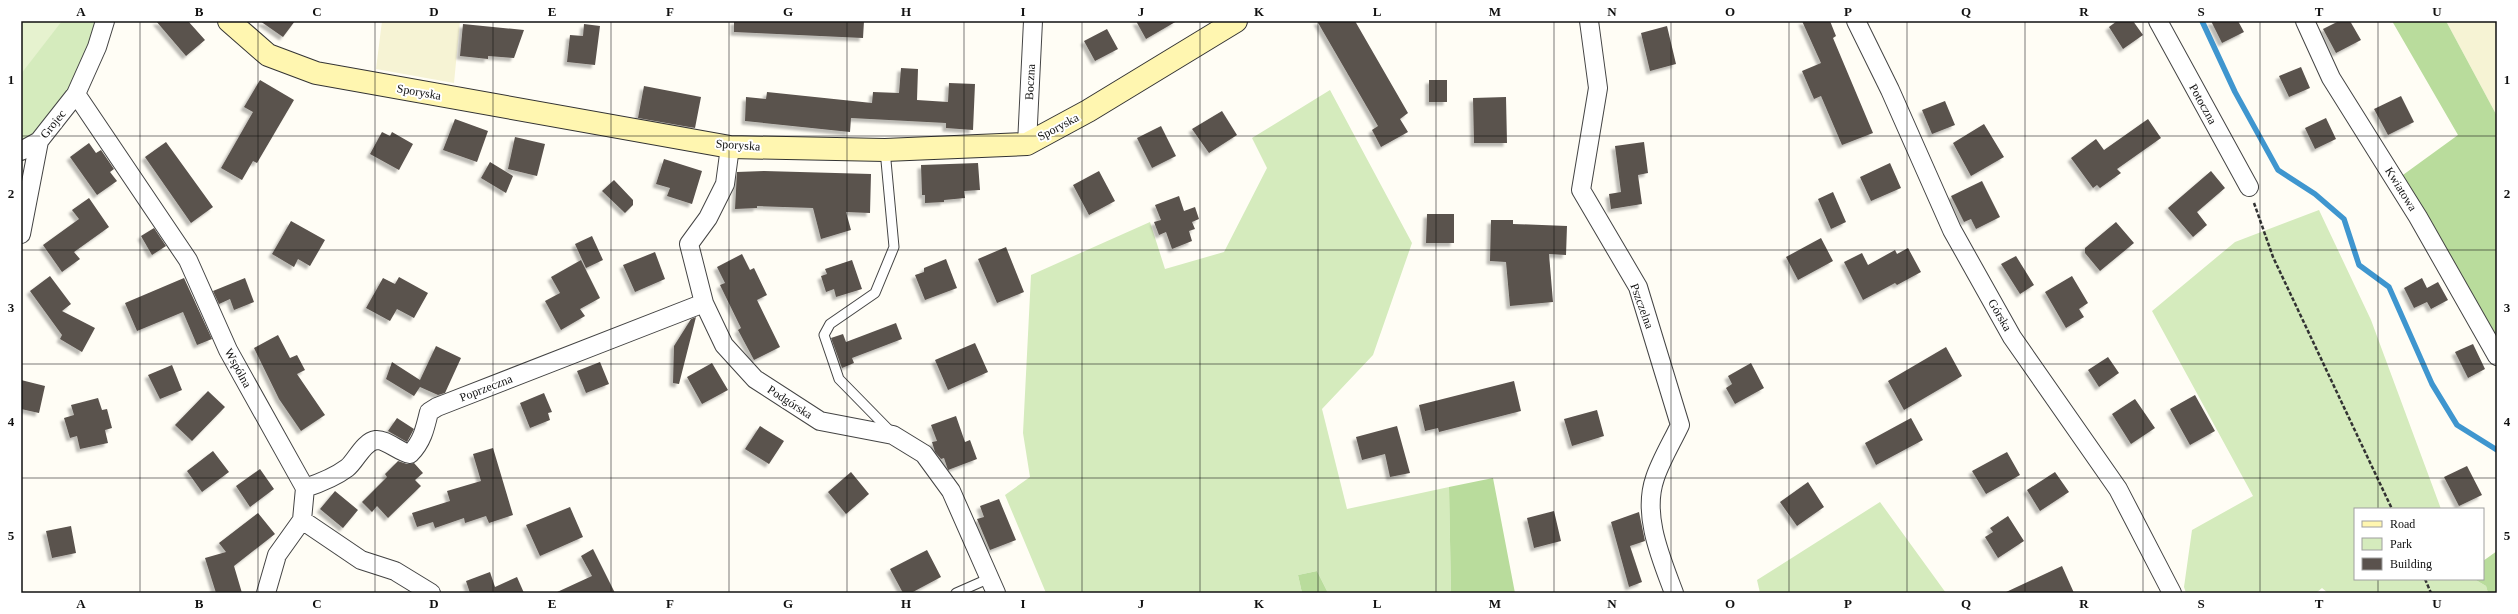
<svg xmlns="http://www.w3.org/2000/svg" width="2518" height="614" font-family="Georgia,serif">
<defs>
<filter id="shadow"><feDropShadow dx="-3.5" dy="3.5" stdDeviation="1" flood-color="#0004"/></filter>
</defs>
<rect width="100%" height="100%" fill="#fffdf5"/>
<path fill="#f6f3d4" d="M382,21H460L454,83L376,69Z
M2446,21H2497V116Z"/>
<path fill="#d5ebbd" d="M21,21H102L76,94L21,151Z
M1330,90L1412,243L1373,355L1322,409L1347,509L1449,487L1451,593H1328L1317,571L1298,575L1302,593H1046L1005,495L1030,477L1023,433L1031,275L1150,222L1165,269L1224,252L1267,168L1252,138Z
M2319,210L2371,320L2441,509H2355V579H2474L2486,586L2488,593H2328L2322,588L2316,593H2186L2184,587L2192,530L2253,496L2152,311L2235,242Z
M1880,502L1946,593H1760L1757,580Z"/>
<path fill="#b9dc9c" d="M2392,21H2446L2497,116V356L2396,180L2458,135Z
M1493,478L1515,593H1451L1449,487Z
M2497,551V593H2488L2486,586L2474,579H2483V561Z
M1317,571L1328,593H1302L1298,575Z"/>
<path fill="#e6f2cf" d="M21,21H62L21,74Z"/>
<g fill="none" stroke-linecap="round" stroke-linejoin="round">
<path stroke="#3f96cf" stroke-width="5.5" d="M2202,21L2235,92L2278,170L2315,194L2344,219L2359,265L2389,287L2432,384L2457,425L2497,450"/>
</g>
<path fill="#5a524d" filter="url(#shadow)" d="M156,21H188L205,40L186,56Z
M260,21H295L283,37Z
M734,21H864L863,38L734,32Z
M1136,21H1177L1146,39Z
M1317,21H1355L1408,113L1400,119L1408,132L1381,147L1372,130L1378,126Z
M1802,21H1830L1836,36L1833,38L1873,133L1842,145L1821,96L1814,99L1802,71L1821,63Z
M2117,21H2133L2143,35L2123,49L2109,27Z
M2211,21H2238L2244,32L2222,43Z
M2339,21H2350L2361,40L2336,53L2323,29Z
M463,24L524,30L514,58L488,56V59L460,56Z
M584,24L600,26L595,65L567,62L570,35L583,36Z
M1667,26L1676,64L1650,71L1641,33Z
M1107,29L1118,49L1095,61L1084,41Z
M2301,67L2310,88L2289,97L2279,76Z
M901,68L918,69L917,100L948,102L949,83L975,84L973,130L946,128V123L851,118L850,132L745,121L746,97L766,99L767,92L872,103L873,92L899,93Z
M260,80L294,100L257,163L253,161L242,180L221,168L253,112L244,107Z
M1429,80H1447V102H1429Z
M644,86L701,97L695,128L638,118Z
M2401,96L2414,122L2388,135L2374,109Z
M1506,97L1507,143H1474L1473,98Z
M1945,101L1955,125L1932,134L1922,110Z
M1222,111L1237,135L1209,153L1192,129Z
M2326,118L2336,139L2315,149L2305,128Z
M455,119L488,131L477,162L443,150Z
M2148,119L2161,138L2117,169L2121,173L2100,188L2097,185L2093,188L2071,158L2096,139L2104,150Z
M1984,124L2004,157L1971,176L1953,143Z
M1161,126L1176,156L1152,168L1137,138Z
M382,132L390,136L392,132L413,144L399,170L370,154Z
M515,137L545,144L537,176L508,169Z
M166,142L213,207L191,223L145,157Z
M1644,142L1648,173L1638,175L1642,204L1611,209L1609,194L1621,192L1615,146Z
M89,143L96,153L101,150L114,169L110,172L117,181L97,195L70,157Z
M664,159L702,171L692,204L667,196L670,188L656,184Z
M490,162L513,176L506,193L481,178Z
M978,163L980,190L964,191L965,198L944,200V202L925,203V195H922L921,165Z
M1890,163L1901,188L1871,201L1860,177Z
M764,171L871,174L870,213L846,212L851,230L821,239L813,208L757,206V208L735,209L737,172Z
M1099,171L1115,201L1089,215L1073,185Z
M2211,171L2225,188L2197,212L2207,225L2193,237L2168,208Z
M614,180L633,200V205L625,213L602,191Z
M1982,181L2000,217L1976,229L1971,219L1964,222L1951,196Z
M1833,192L1846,222L1831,229L1818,199Z
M1179,196L1184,211L1195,207L1199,219L1192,222L1195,229L1189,231L1192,241L1172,249L1166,232L1159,235L1154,222L1161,220L1155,205Z
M89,198L109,227L74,252L80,259L62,272L43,245L79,219L72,210Z
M1427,214H1454V243H1426Z
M1491,220H1513V224L1567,226L1566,255L1549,254L1553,302L1510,306L1506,262L1490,261Z
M291,221L325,240L310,266L298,259L294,267L272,254Z
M2116,222L2134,243L2100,271L2085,253V248Z
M154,228L166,246L152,255L141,236Z
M592,236L603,260L586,268L575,244Z
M1821,238L1833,261L1798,280L1786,257Z
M1006,247L1024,292L997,303L978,259Z
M1908,248L1921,272L1897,285L1895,283L1863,300L1844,262L1862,253L1868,265L1895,250L1897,254Z
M655,252L665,279L635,292L623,265Z
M742,254L750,270L754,268L767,295L757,300L780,347L754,360L738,330L741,328L720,285L725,283L717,267Z
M2016,256L2034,285L2020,294L2001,264Z
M946,259L957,288L925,300L915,275L924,272V268Z
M581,260L600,298L580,309L585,316L561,330L545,301L560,293L551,277Z
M852,260L862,289L836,297L834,289L826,292L821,276L827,274L825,269Z
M50,276L71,304L62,311L95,328L82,352L60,339L62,335L30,291Z
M2072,276L2088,303L2079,309L2084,317L2066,328L2045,292Z
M399,277L428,293L414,318L397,309L390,321L366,308L383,278L395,284Z
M184,278L212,339L197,345L183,312L137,331L125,303Z
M245,278L254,302L234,310L230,299L219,304L213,291Z
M2422,278L2427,288L2438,282L2448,300L2431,309L2427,302L2414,308L2404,288Z
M696,317L679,384L673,383L674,346L691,319Z
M896,323L902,339L852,358L854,363L842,368L831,338L843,334L846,342Z
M278,335L290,358L297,355L305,370L297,374L325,415L301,431L279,399L254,348Z
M975,343L988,372L948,390L935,360Z
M2473,344L2485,369L2468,378L2455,352Z
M436,346L461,358L445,393L438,395L420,387L414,396L386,379L392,362L420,380Z
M1946,347L1962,376L1904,410L1888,381Z
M2108,357L2119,373L2099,387L2088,370Z
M600,362L609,384L586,393L577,371Z
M712,363L728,390L702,404L687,377Z
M1751,363L1764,388L1735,404L1726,388L1732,384L1728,376Z
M172,365L182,390L160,399L148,375Z
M21,380L45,386L39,413L21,409Z
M1514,381L1521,411L1439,432L1438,428L1425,431L1419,405Z
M208,391L225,407L192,441L175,425Z
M544,393L552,412L548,413L550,420L530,428L520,403Z
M2195,395L2215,431L2190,445L2170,409Z
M98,398L102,410L107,409L112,428L105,430L108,443L80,449L77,436L70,438L64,418L74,415L71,405Z
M2135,399L2155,428L2131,444L2112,414Z
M1597,410L1604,436L1572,446L1564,419Z
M956,416L965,442L970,440L977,459L948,470L944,458L941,459L935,452L932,442L937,441L931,425Z
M397,418L414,429L407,442L388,431Z
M1911,418L1923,440L1876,465L1865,443Z
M760,426L784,441L769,464L745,449Z
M1397,426L1410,473L1390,477L1385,454L1362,460L1356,437Z
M493,448L513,515L489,523L486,516L465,523L464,518L435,528L433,522L417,527L412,513L450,501L447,491L481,481L473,454Z
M213,451L229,472L202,492L187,471Z
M2007,452L2020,475L1986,494L1972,471Z
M398,461L407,464L414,463L423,473L415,480L421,486L388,518L377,506L372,512L362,502L387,477L385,474Z
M2467,466L2482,495L2459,506L2444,477Z
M260,469L274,489L250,507L236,486Z
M851,472L869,494L846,514L828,492Z
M2055,472L2069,492L2040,511L2027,490Z
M1808,482L1824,507L1797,526L1780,502Z
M335,491L358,510L343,528L320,509Z
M999,499L1016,540L990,550L977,519L984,517L980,506Z
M570,507L583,537L540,556L526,525Z
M1554,511L1561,541L1534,548L1527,518Z
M1639,512L1645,541L1630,546L1642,582L1629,587L1611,522Z
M258,513L275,534L234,566L242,593H216L205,558L226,552L219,543Z
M2008,516L2024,541L1998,558L1985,537L1993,532L1990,528Z
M71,526L76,553L52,558L46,531Z
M593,549L615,593H555L592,576L581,556Z
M927,550L941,577L911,593H903L890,569Z
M2062,566L2074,593H2004Z
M490,572L495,587L517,577L524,593H470L466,581Z"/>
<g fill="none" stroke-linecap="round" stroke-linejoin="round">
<defs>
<path id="lane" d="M885,150L894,247L875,293L830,324L824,335L839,379L891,432
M956,593L990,578"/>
<path id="street" d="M1589,21L1598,88L1581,190L1638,287L1680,425C1672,442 1661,460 1655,478C1642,515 1661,558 1674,593
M1856,21L1890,90L1952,230L2012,337L2118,489L2172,593
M2158,21L2249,187
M2305,21L2331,78L2418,217L2497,356
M76,94L188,260L228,350L305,488L302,520L361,560L395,571L431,593
M1027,144L1033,21
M730,147L725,184L708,218L689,244L704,303L724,345L755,379L820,421L893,435L924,454L951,491L996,593
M21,151L39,141
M21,234L39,141L76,94L97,47L105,21
M305,488C320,483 335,477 347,468C356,461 363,442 376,440C386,439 399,452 410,454C422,442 425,429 429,412L437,407L704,303
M266,593L277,555L302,520"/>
<path id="secondary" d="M229,21L268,55L316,73L730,147L885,150L1027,144L1088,111L1236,21"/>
</defs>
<use href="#lane" stroke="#444" stroke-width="11"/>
<use href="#street" stroke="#444" stroke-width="20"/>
<use href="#secondary" stroke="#333" stroke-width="24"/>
<path stroke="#333" stroke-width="2.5" stroke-dasharray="4 2" stroke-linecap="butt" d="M2254,203L2273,257L2392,509
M2425,579L2431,593"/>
<use href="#lane" stroke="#fff" stroke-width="9"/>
<use href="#street" stroke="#fff" stroke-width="18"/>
<use href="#secondary" stroke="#fff6b0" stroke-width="22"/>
</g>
<path fill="none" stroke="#111" stroke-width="1" stroke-opacity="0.55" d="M140,21V593M258,21V593M375,21V593M493,21V593M611,21V593M729,21V593M847,21V593M964,21V593M1082,21V593M1200,21V593M1318,21V593M1436,21V593M1554,21V593M1671,21V593M1789,21V593M1907,21V593M2025,21V593M2143,21V593M2260,21V593M2378,21V509M21,136H2497M21,250H2497M21,364H2497M21,478H2497M2378,579V593"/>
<g text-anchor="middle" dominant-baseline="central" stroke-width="4" stroke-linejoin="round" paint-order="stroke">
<g font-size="12" fill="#111" stroke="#fff">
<text transform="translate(1030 82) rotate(-87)">Boczna</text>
<text transform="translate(419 92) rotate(10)">Sporyska</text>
<text transform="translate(2203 104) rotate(61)">Potoczna</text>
<text transform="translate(53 124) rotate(-51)">Grojec</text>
<text transform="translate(1058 127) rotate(-28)">Sporyska</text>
<text transform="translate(738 145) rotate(4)">Sporyska</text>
<text transform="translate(2401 189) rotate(58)">Kwiatowa</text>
<text transform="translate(1642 306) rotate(70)">Pszczelna</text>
<text transform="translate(2000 315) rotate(60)">Górska</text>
<text transform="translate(238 368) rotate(61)">Wspólna</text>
<text transform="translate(486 388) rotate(-21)">Poprzeczna</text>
<text transform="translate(790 402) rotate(33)">Podgórska</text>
</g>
</g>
<rect width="2518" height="614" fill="none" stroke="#ffffff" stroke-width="44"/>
<rect x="2354" y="508" width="130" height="72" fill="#ffffff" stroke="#a0a0a0"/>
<rect x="2362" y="521" width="20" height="6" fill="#fff6b0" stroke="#a0a0a0"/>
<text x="2390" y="528" font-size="12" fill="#111111">Road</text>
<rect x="2362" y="538" width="20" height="12" fill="#d5ebbd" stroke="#a0a0a0"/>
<text x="2390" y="548" font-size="12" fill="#111111">Park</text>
<rect x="2362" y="558" width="20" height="12" fill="#5a524d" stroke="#a0a0a0"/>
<text x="2390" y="568" font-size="12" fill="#111111">Building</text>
<rect x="22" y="22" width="2474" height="570" fill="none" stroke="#111" stroke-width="1.5"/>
<g font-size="13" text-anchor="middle" font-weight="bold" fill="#111">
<text x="81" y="16">A</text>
<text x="199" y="16">B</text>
<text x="317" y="16">C</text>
<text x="434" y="16">D</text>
<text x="552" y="16">E</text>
<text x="670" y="16">F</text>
<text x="788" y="16">G</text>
<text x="906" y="16">H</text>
<text x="1023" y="16">I</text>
<text x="1141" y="16">J</text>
<text x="1259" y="16">K</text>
<text x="1377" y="16">L</text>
<text x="1495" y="16">M</text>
<text x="1612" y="16">N</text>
<text x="1730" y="16">O</text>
<text x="1848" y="16">P</text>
<text x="1966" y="16">Q</text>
<text x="2084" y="16">R</text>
<text x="2201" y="16">S</text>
<text x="2319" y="16">T</text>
<text x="2437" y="16">U</text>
<text x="11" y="84">1</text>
<text x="2507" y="84">1</text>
<text x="11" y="198">2</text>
<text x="2507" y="198">2</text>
<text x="11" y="312">3</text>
<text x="2507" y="312">3</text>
<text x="11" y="426">4</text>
<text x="2507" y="426">4</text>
<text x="11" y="540">5</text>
<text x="2507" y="540">5</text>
<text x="81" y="608">A</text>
<text x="199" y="608">B</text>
<text x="317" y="608">C</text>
<text x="434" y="608">D</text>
<text x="552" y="608">E</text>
<text x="670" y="608">F</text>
<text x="788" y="608">G</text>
<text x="906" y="608">H</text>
<text x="1023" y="608">I</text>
<text x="1141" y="608">J</text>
<text x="1259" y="608">K</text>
<text x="1377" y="608">L</text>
<text x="1495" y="608">M</text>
<text x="1612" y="608">N</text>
<text x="1730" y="608">O</text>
<text x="1848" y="608">P</text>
<text x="1966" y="608">Q</text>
<text x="2084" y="608">R</text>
<text x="2201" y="608">S</text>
<text x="2319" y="608">T</text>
<text x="2437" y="608">U</text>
</g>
</svg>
